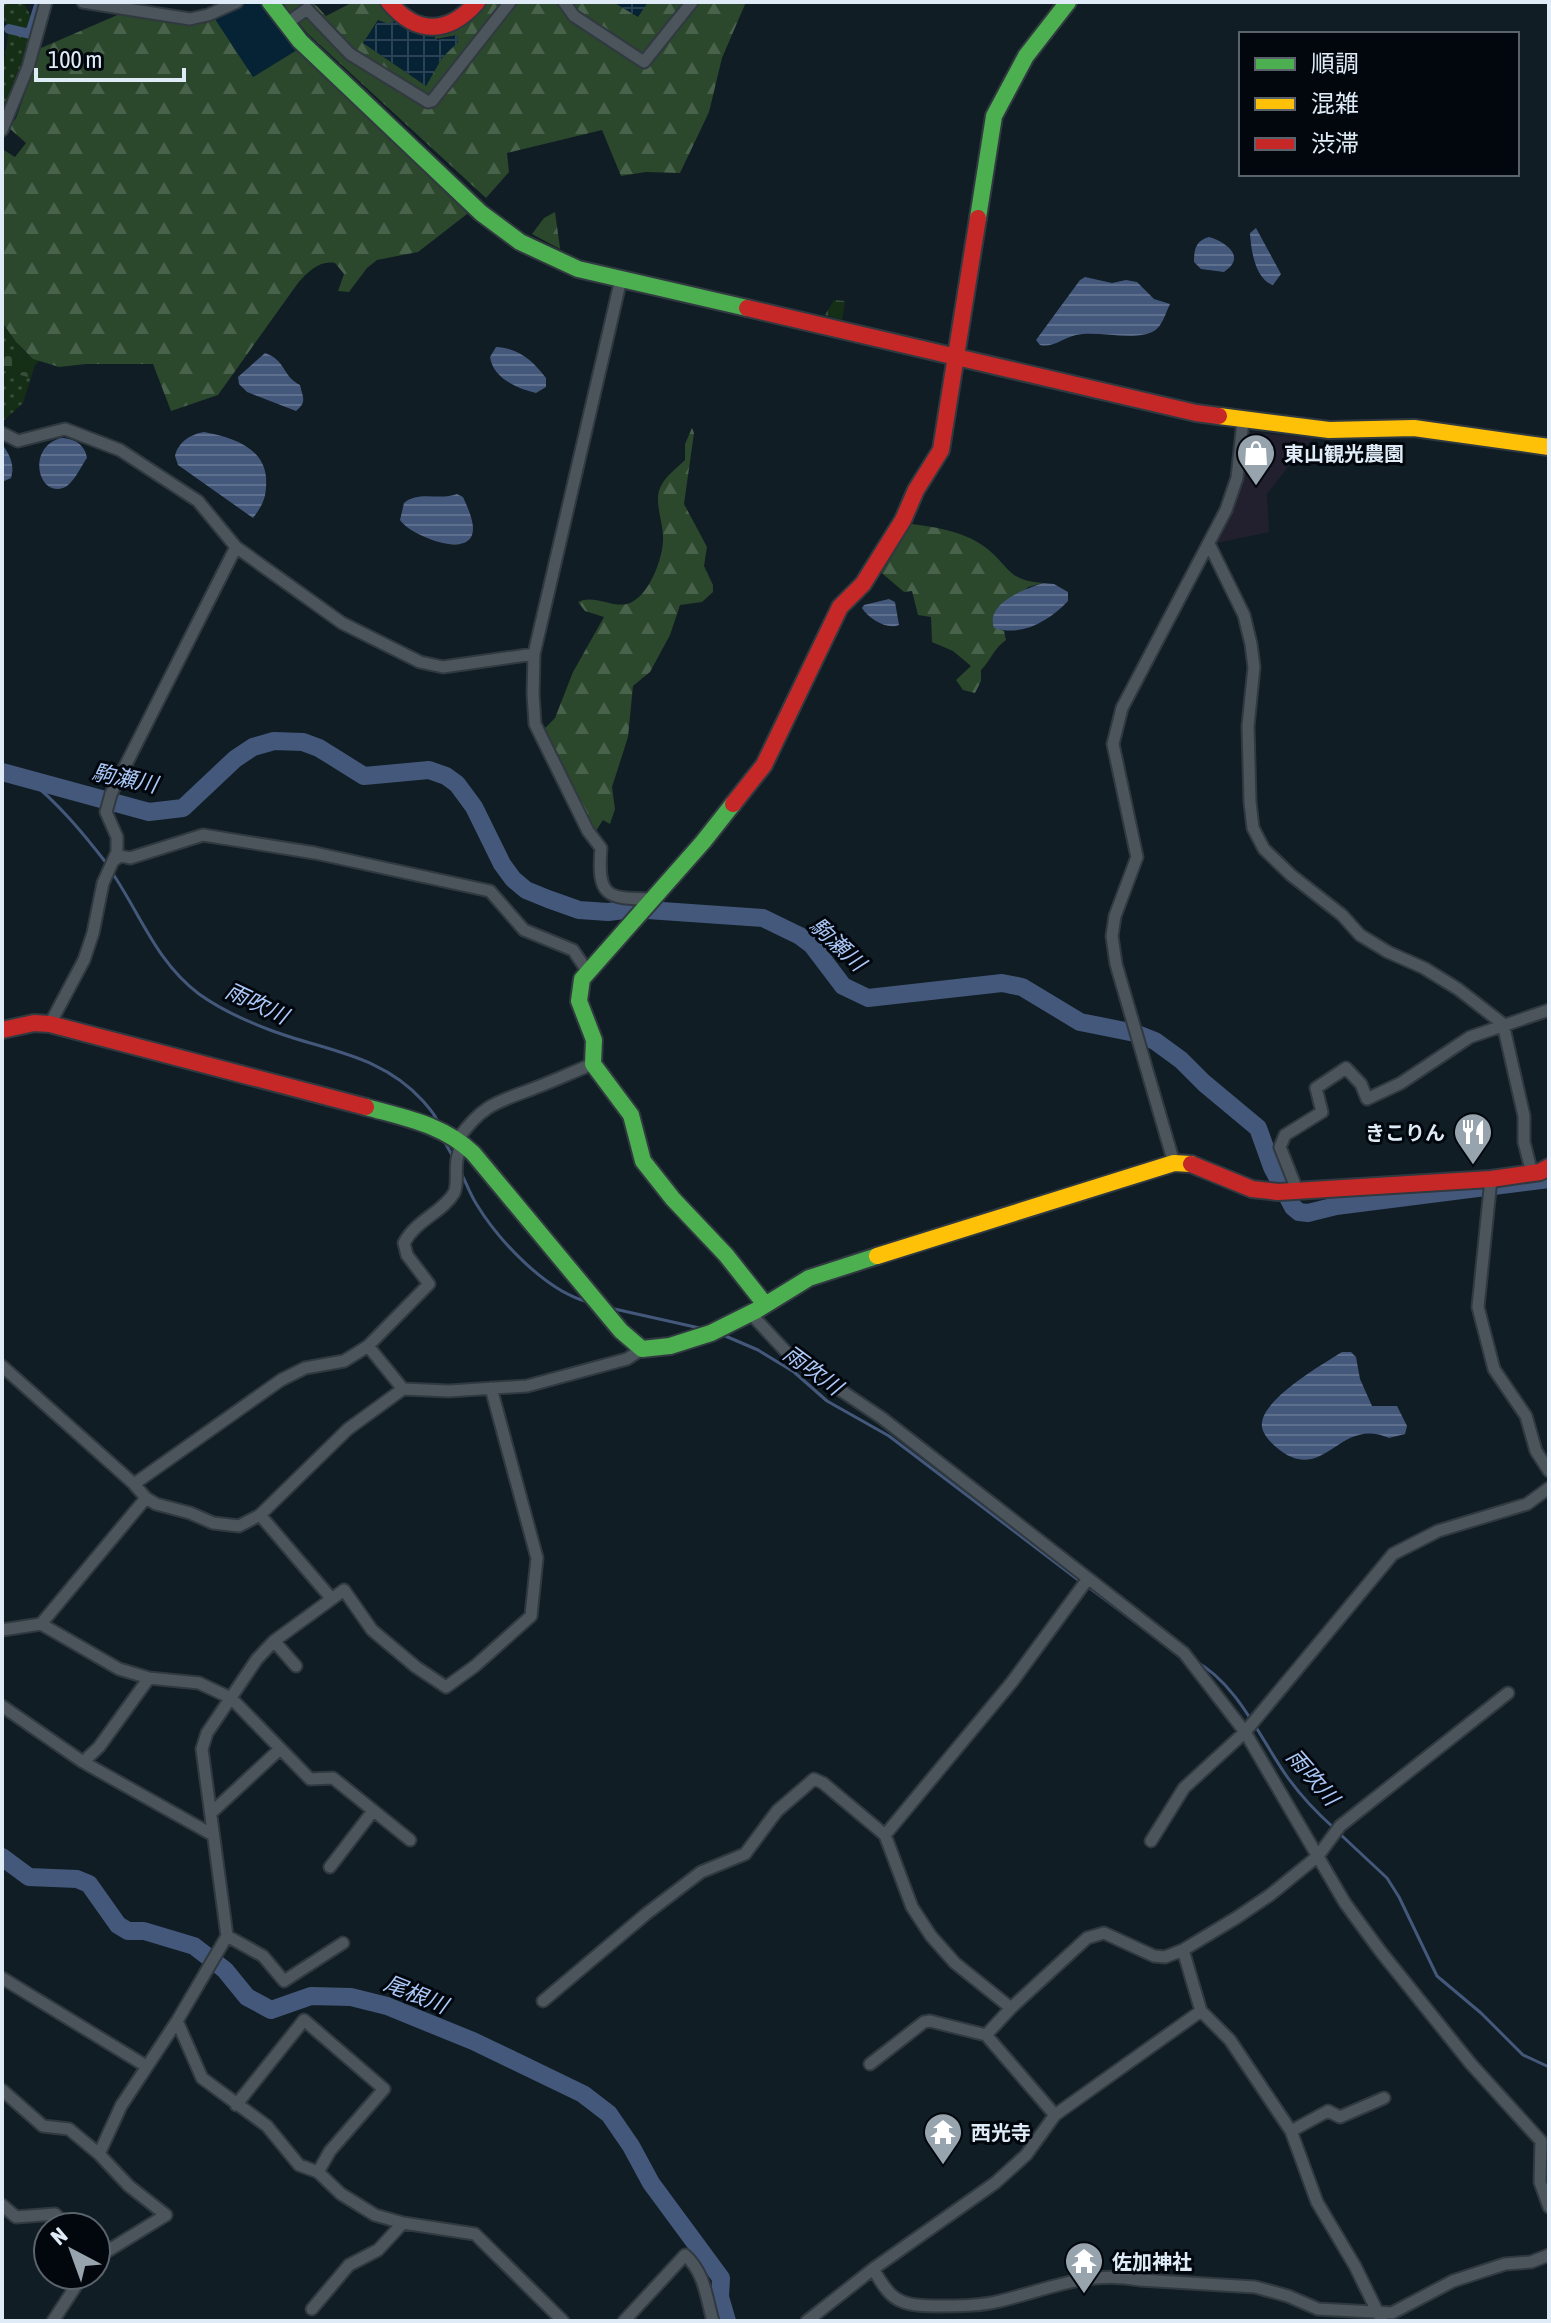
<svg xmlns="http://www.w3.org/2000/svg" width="1551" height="2323" font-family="'Asap Condensed','Noto Sans JP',sans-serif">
<defs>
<pattern id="industrial-grid" width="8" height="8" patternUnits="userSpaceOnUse" patternTransform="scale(2)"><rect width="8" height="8" fill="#062235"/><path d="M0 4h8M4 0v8" fill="none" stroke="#2a4253"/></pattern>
<pattern id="grass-dots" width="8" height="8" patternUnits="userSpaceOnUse" patternTransform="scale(2)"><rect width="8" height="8" fill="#142f15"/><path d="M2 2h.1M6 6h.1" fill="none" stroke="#364d38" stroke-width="1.8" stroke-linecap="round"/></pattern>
<pattern id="forest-firs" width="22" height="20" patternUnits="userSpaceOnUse" patternTransform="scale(2)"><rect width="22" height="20" fill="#2b472c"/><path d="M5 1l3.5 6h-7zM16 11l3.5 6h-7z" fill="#49624b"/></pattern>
<pattern id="cemetery-stones" width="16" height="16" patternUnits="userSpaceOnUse" patternTransform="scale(2)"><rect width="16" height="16" fill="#142f15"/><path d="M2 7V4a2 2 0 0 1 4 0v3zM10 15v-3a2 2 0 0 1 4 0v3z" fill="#364d38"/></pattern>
<pattern id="water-rules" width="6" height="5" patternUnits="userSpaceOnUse" patternTransform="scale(2)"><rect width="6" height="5" fill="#44587b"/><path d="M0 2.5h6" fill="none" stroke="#5f708e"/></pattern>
</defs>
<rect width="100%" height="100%" fill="#101d25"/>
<path fill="#22202f" d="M1247,432L1315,438L1302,449L1267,494L1269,532L1217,543L1237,495Z"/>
<path fill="url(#industrial-grid)" d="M613,2H648L639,17Z
M395,18L434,34L437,40L457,35L459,42L442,58L426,86L363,43L379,20Z"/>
<path fill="#062235" d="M249,2H259L297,50L253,78L215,19Z"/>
<path fill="url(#grass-dots)" d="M2,2H23L33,20L29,35L31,36L2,120V75L9,29L2,15Z
M2,322C12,336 22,354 39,361L35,365L22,355L3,351L2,355Z
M2,370L31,378L23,403L2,422Z"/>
<path fill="url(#forest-firs)" d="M281,2H313L326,16L353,2H382L395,18L389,24L378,20L363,43L426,86L442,58L458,42L457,35L435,39V35L483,2H613L638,17L648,2H746L722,58L709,112L680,173L646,172L621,176L602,130L507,153L509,172L486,198L308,34Z
M122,13L191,24L215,19L253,77L297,50L471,211L418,252L377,260L367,268L349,292L338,291L344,274L335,263C319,260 308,272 298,283L218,395L171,411L153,364H86L59,367L33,359L16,342L2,322V149L15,157L26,143L9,128L16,118L41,48Z
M555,212L560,248V249L532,234L544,218Z
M692,428L694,433L684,504L707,547L704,566L713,585V592L702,602L680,605L670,635L650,672L633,686L628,737L612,787L615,809L610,824L603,820L594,834L541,732L555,718L573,672L604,617L585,611L578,602C595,593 616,611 632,602C650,593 664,556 663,537C663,522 654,501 660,488C665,476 676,469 685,460V444Z
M905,523C933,527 962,530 985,547C1011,567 1006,580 1043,583L1028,587L994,627L1004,631L1006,640C994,648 991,660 981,670V681L975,693L963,690L956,680L971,666L953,651L932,642L931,617L918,615L912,591L904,592L877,569Z"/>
<path fill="url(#cemetery-stones)" d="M834,300L845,301L842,320L825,315Z
M3,350L22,355L35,365L31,378L2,370Z"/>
<path fill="url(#water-rules)" d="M1256,228L1281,274L1273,285C1255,279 1251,250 1250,233Z
M1209,237C1226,242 1247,257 1224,272L1201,269L1194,262C1194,248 1196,241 1209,237Z
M1085,277L1112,283L1126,280L1137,282L1154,299L1170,304C1166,312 1162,327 1154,331C1135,342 1098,330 1076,335C1063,338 1053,348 1040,345L1036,340L1080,280Z
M496,347C519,348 533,361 546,378V387L536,393C516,388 493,378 490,357Z
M265,353C286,360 282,376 300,385C303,398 307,402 296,411L247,392L239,384L238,377Z
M204,432C230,437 263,446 266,477C267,495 264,504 253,518L178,465L175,456C178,442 191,434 204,432Z
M61,438C73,438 85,444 87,458C81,466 73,485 63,488C37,496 27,447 61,438Z
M2,444C10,455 15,465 11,478L2,482Z
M457,494L463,497C467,506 473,519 473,528C474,562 409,535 400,520L404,503C419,490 439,501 457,494Z
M1043,583L1054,584L1068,592V601C1049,621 1022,637 994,628C985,603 1025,589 1043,583Z
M889,599L895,602L899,625C887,630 869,619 862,608L864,605Z
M1342,1352H1351L1356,1357L1360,1379L1372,1406H1397L1407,1426L1405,1434L1389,1438C1338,1415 1324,1488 1276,1447C1270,1442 1263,1434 1262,1427C1258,1401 1323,1364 1342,1352Z"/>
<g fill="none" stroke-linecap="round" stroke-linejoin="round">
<path stroke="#44587b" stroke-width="3" d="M28,779C59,804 83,833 107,864
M111,871C140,913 156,962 199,994C220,1009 246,1021 270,1030C325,1051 381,1054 423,1101C428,1107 434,1113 437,1120
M443,1139L453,1157
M460,1171C466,1182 470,1194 477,1205C499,1241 546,1291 588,1302
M610,1308L704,1329
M723,1335L758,1350L794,1372L827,1401L889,1436L1081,1582
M1087,1586L1167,1646
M1195,1661C1237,1683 1261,1740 1288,1778C1301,1796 1318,1814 1335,1829
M1340,1834L1387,1878L1399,1897L1437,1976L1481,2013L1523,2055L1549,2067"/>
<path stroke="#44587b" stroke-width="10" d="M9,29L30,34L40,2"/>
<path stroke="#44587b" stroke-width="18" d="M2,772L149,812L183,808L235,759L253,747L274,741L303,742L319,748L364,776L429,770L446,776L457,784L474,807L502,864L513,879L526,890L548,899L579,910L608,912L633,909L763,918L800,936L812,945L843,986L868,998L1002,983L1022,987L1080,1022L1135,1033L1155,1041L1181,1060L1204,1083L1258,1128L1272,1167L1293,1207L1299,1212L1308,1213L1336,1206L1549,1179
M2,1857L29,1877L77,1879L89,1884L118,1925L128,1931H144L194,1946L225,1970L247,1997L271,2010L311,1996L351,1997L387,2006L473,2041L583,2094L609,2114L631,2146L651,2183L721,2278L720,2297L727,2321"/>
<defs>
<path id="street" d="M83,2L190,19L208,15L237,2
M564,2L574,16L644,62L692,2
M286,24L307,9L350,54L428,102L432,101L510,2
M2,130L28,67L46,2
M621,279L534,654L533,694L535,724L588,831L601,848C597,896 606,899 651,899
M2,433L18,441L65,429L120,450L198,501L236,547L342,623L420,662L443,667L534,654
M1210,546L1244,615L1251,644L1254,667L1248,726L1250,802L1253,828L1264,849L1291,875L1342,915L1360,935L1388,952L1424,968L1458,989L1503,1024L1524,1116V1142L1532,1173
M114,860L121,856L130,858L203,835L315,853L490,891L524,930L573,950L588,972
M50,1024L84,960L93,933L103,883L117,852V837L106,812L111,794L236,547
M458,1139C485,1101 500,1102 540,1086C558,1079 575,1071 593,1064
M1174,1163L1116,964L1112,936L1115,916L1137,857L1113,744L1122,708L1226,510L1237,478L1243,421
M1491,1179L1478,1307L1494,1369L1526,1416L1536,1451L1549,1471
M1297,1190L1280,1147L1285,1135L1322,1112L1316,1088L1346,1068L1361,1084L1367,1099L1401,1083L1470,1037L1549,1010
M751,1314L791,1357L882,1418L1184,1653L1245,1732L1345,1903L1381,1952L1471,2064L1541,2141L1540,2182L1549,2207
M368,1346L403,1389
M2,1366L134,1484L146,1498L156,1504L190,1513L213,1523L239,1526L260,1515L348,1429L403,1389L449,1391L527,1386L627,1359L642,1349
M134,1484L281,1380L305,1368L344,1361L357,1353L368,1346L429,1284L407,1255L404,1243C416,1220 443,1212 454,1193C460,1181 451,1163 463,1143
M260,1515L331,1598
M41,1624L119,1669L149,1678L199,1683L231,1698L310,1779L333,1778L410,1840
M2,1630L41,1624L146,1498
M274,1641L296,1666
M2,1706L83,1762L213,1835
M83,1762L99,1747L149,1678
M211,1813L280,1749
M885,1835L1012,1682L1087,1580
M1151,1841L1184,1788L1245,1732L1393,1554L1438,1531L1527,1504L1549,1488
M330,1867L373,1811
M227,1936L263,1956L284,1981L343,1943
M1183,1950L1201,2011L1230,2040L1291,2131L1317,2202L1355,2266L1382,2321
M2,1978L146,2066
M543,2001L646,1914L701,1872L745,1854L777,1811L814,1779L823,1783L885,1835L912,1907L931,1936L955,1963L1011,2008
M177,2021L202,2078L267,2126L299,2165L318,2172L341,2194L375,2215L403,2223L475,2234L563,2321
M870,2064L924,2022L930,2021L986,2035
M2,2090L43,2126L69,2129L99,2154L129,2186L166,2215L96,2258
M236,2105L304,2020L384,2089L330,2151L318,2172
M1055,2115L986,2035L1011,2008L1087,1938L1104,1933L1154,1956L1165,1957L1183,1950L1236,1918L1270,1895L1318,1856L1340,1826L1508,1693
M1291,2131L1328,2111L1340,2117L1384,2098
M99,2154L121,2106L177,2021L227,1936L202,1749L207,1733L257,1659L274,1641L344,1590L372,1630L416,1667L446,1687L475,1666L531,1616L537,1558L491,1388
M2,2205L16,2217L55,2214L68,2227
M873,2269C880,2280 888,2296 901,2301C912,2306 926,2306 938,2306C959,2306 980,2306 1000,2301C1050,2289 1087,2270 1140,2280L1255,2287L1288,2296L1318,2309L1392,2313L1453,2281L1505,2264L1531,2262L1549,2255
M312,2309L349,2265L378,2250L403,2223
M53,2321L83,2275
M624,2321L685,2255C705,2273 706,2297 713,2321
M807,2321L873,2269L995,2183L1026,2155L1055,2115L1201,2011"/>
<path id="fast" d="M270,2L300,41L481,213L520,242L578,269L747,308
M978,218L994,116L1026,56L1068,2
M733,804L703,842L582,979L579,1001L594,1040L593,1064L631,1115L643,1161L673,1199L726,1255L764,1303
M366,1107C405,1118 442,1124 473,1153L621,1331L642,1349L670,1346L711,1333L757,1310L809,1278L877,1256"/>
<path id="slow" d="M1219,416L1329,430L1414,428L1549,447
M877,1256L1174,1163L1191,1164"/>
<path id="jam" d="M389,2C417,36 449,34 477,2
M747,308L1196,413L1219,416
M733,804L764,765L840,607L863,584L903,520L916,490L941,450L978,218
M2,1030L34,1023L50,1024L366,1107
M1191,1164L1252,1189L1278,1192L1491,1179L1540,1172L1549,1167"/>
</defs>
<use href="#street" stroke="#313940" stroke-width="15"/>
<use href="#fast" stroke="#313940" stroke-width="20"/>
<use href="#slow" stroke="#313940" stroke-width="20"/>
<use href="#jam" stroke="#313940" stroke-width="20"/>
<use href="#street" stroke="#4b555b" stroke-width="11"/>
<use href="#fast" stroke="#4caf50" stroke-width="16"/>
<use href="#slow" stroke="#ffc107" stroke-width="16"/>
<use href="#jam" stroke="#c62828" stroke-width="16"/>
</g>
<defs>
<symbol id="shop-pin" viewBox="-11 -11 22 30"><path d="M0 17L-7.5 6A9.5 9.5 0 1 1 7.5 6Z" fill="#97a4ae" stroke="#02070e"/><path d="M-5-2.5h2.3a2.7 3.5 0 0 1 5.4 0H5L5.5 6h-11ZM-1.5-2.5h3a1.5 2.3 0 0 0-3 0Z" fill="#fff"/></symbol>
<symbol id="restaurant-pin" viewBox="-11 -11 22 30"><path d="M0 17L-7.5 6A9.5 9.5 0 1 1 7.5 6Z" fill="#97a4ae" stroke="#02070e"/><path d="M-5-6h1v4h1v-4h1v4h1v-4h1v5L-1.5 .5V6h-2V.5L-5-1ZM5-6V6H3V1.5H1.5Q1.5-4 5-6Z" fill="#fff"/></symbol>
<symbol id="temple-pin" viewBox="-11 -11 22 30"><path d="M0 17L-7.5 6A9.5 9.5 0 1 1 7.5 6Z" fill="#97a4ae" stroke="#02070e"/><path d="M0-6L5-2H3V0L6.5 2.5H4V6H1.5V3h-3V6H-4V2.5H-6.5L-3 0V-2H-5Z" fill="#fff"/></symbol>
</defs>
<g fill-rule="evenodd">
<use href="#shop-pin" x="1234" y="431" width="44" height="60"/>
<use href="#restaurant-pin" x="1451" y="1110" width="44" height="60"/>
<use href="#temple-pin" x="921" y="2110" width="44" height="60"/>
<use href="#temple-pin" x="1062" y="2239" width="44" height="60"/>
</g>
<g text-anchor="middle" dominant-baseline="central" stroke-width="6" stroke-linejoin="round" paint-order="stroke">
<g font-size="20" font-weight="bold" fill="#dfecf7" stroke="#02070e" text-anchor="start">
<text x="1284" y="453">東山観光農園</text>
<text x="1445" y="1132" text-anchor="end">きこりん</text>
<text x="971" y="2132">西光寺</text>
<text x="1112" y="2261">佐加神社</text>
</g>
<g font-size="22" font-style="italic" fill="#acc8f9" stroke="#02070e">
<text transform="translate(125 778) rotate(12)">駒瀬川</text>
<text transform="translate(838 944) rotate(43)">駒瀬川</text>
<text transform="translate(257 1003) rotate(25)">雨吹川</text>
<text transform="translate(813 1370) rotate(36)">雨吹川</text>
<text transform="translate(1313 1777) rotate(49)">雨吹川</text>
<text transform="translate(416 1994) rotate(22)">尾根川</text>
</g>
</g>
<rect width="1551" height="2323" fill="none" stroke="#dfecf7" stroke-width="8"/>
<rect x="1239" y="32" width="280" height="144" fill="#02070e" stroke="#5a636b" stroke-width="2"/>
<rect x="1255" y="58" width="40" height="12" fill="#4caf50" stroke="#5a636b" stroke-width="2"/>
<text x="1311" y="72" font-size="24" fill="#dfecf7">順調</text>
<rect x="1255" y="98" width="40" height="12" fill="#ffc107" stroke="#5a636b" stroke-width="2"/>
<text x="1311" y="112" font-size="24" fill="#dfecf7">混雑</text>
<rect x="1255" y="138" width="40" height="12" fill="#c62828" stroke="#5a636b" stroke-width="2"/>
<text x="1311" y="152" font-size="24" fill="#dfecf7">渋滞</text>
<g transform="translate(72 2251) rotate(319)"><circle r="38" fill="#02070e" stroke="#5a636b" stroke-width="2"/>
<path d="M0-6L14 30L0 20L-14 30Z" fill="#97a4ae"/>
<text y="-12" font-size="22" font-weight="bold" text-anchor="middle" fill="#dfecf7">N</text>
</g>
<path d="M36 68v12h148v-12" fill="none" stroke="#dfecf7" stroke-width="4"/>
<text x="48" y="68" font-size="24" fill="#dfecf7" stroke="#02070e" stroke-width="6" paint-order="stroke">100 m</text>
</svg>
